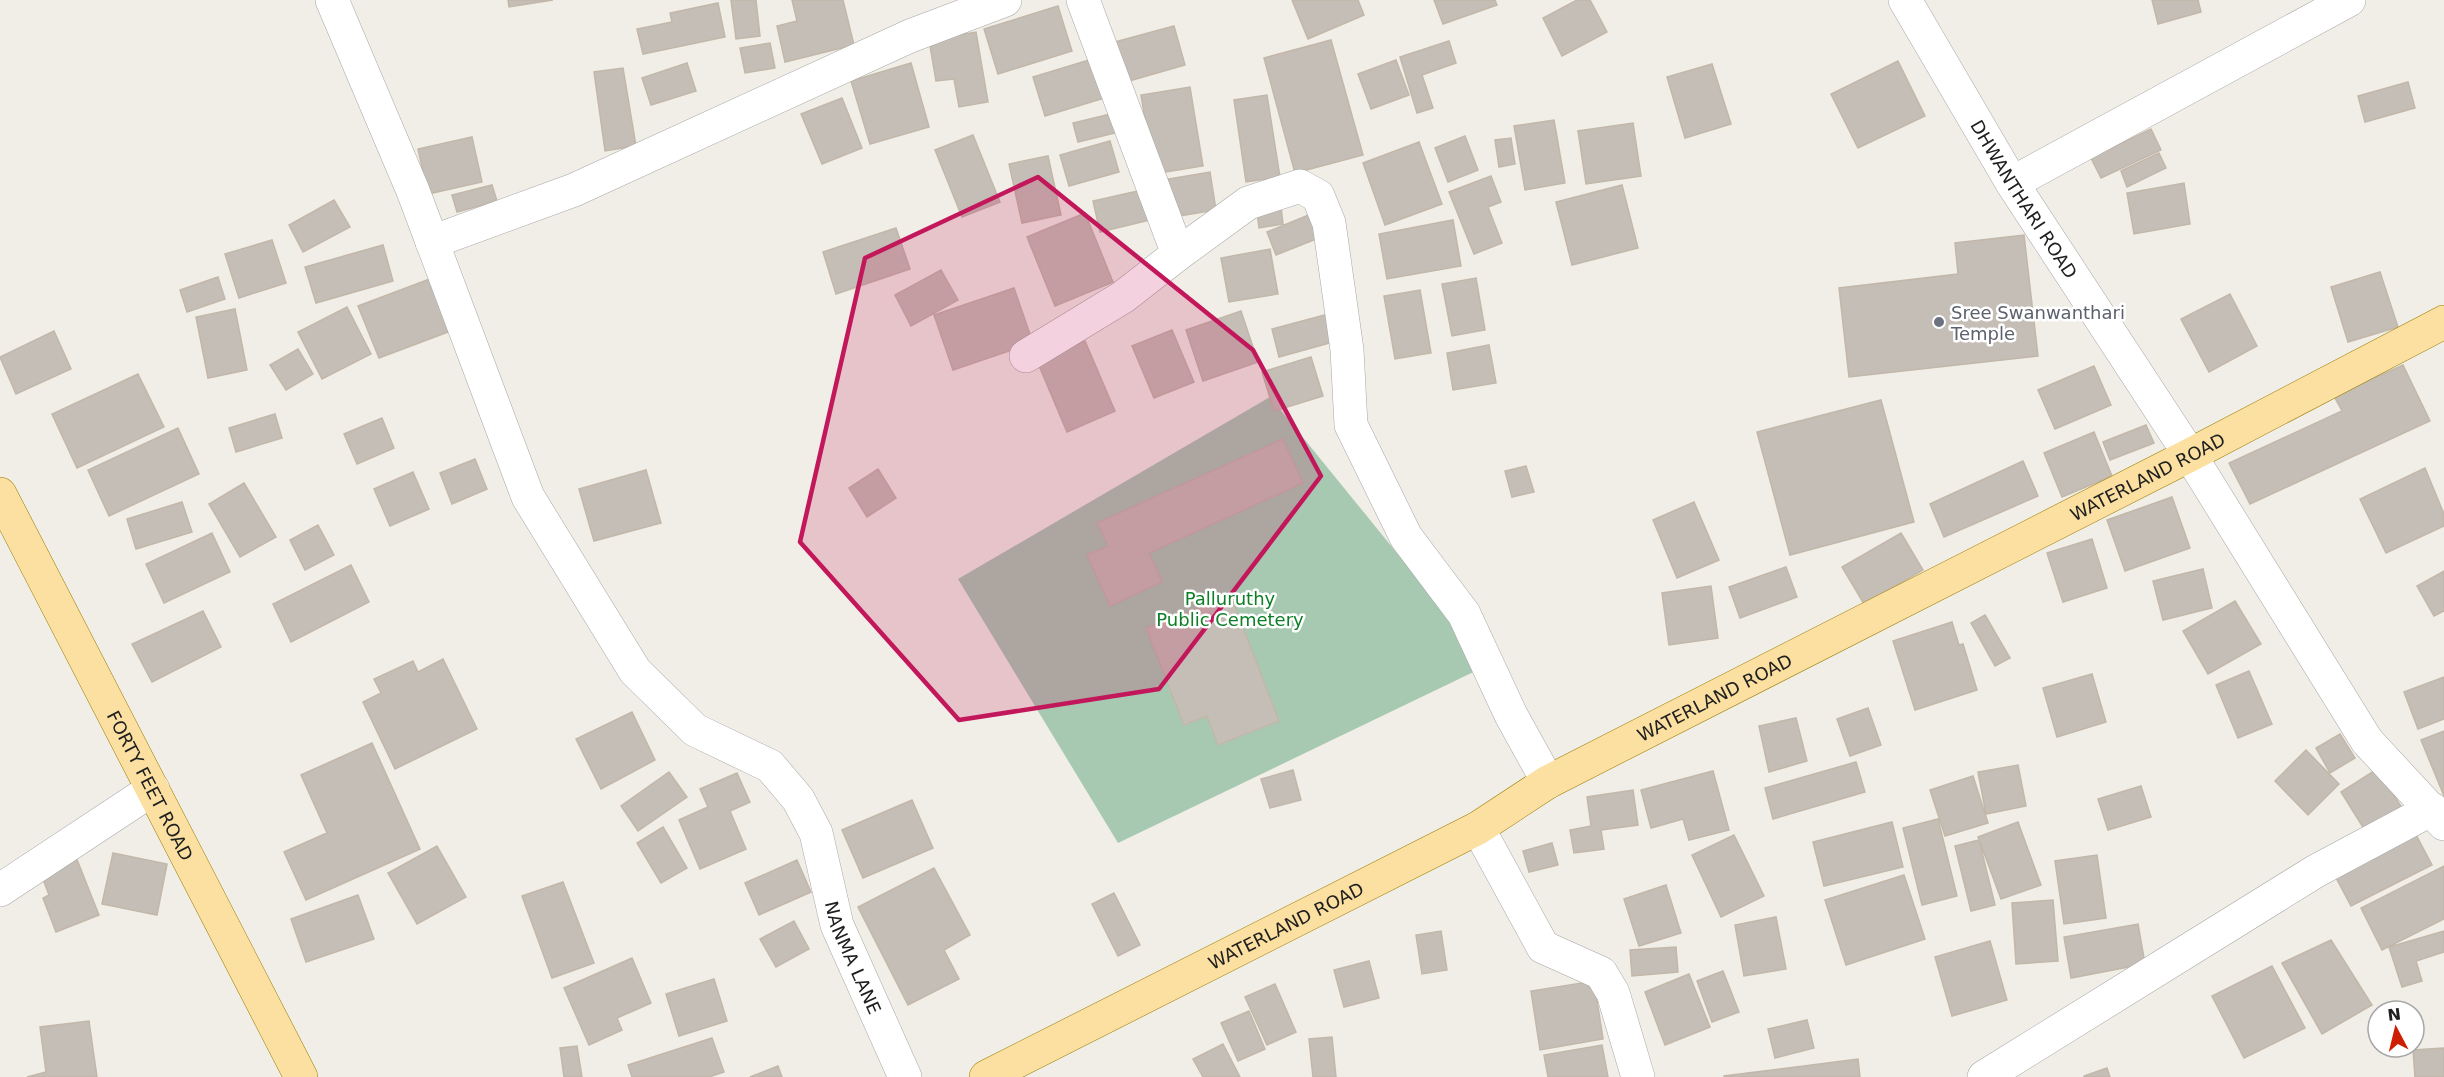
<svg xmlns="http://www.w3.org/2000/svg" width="2444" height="1077" font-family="'DejaVu Sans',sans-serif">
<rect width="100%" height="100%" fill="#f0eee6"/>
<path fill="#a8c9b1" d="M1270,397L1488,665L1118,843L958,579Z"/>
<path fill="#c5beb6" stroke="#c2b7a9" stroke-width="1.5" d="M508,0H553L509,7Z
M731,0H756L760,36L736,39Z
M792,0H843L854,45L785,62L777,26L797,21Z
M1292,0H1358L1364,15L1308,39Z
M1434,0H1495L1497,5L1443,24Z
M1577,0H1590L1607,32L1562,56L1543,18Z
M2152,0H2198L2201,12L2158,24Z
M718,3L725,37L643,54L637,29L672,22L670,13Z
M1058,6L1072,51L998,74L984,29Z
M1174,26L1185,65L1122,83L1111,43Z
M976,32L988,102L959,107L954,79L936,81L929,40Z
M1331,40L1363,155L1295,173L1264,58Z
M1449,41L1456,63L1422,75L1433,108L1417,113L1400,57Z
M770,43L775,68L745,73L740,48Z
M1099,57L1111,96L1045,116L1033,77Z
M1396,60L1409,95L1371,109L1358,74Z
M1898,61L1925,116L1858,148L1831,94Z
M687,63L696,91L651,105L642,78Z
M911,63L929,127L870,144L851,81Z
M1712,64L1731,124L1685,138L1667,77Z
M623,68L636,146L605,151L594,72Z
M2408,82L2415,108L2365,122L2358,96Z
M1190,87L1203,166L1154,174L1141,95Z
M1267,95L1280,177L1246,182L1234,100Z
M842,98L862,148L822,164L801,114Z
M1119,112L1123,131L1078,142L1073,123Z
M1554,120L1565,183L1525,190L1514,126Z
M1633,123L1641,176L1586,184L1578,131Z
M2151,129L2161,150L2101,178L2091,158Z
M973,135L1000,202L962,217L935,150Z
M1465,136L1478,170L1448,182L1435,148Z
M472,137L482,182L428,194L418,149Z
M1511,138L1515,164L1499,167L1495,140Z
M1110,141L1119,172L1069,186L1060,155Z
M1419,142L1442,204L1385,225L1363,163Z
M2159,153L2166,168L2127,187L2121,171Z
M1048,156L1061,215L1022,223L1009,164Z
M1210,172L1216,210L1174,217L1168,179Z
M1491,176L1501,202L1488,207L1502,243L1474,254L1449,192Z
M2184,183L2190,224L2134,234L2127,193Z
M492,185L497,201L457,212L452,195Z
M1622,185L1638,248L1572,265L1556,202Z
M1147,189L1154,219L1100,232L1093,201Z
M1280,199L1283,224L1259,228L1256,203Z
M334,200L350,227L303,252L289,225Z
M1085,213L1113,282L1055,306L1027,237Z
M1311,214L1321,237L1276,255L1267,232Z
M1453,220L1461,266L1387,279L1379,234Z
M896,228L910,269L836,294L823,252Z
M2024,235L2038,356L1849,377L1839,288L1958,274L1955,243Z
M272,240L286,283L239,298L225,254Z
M383,245L393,281L316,303L305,267Z
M1270,249L1278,294L1229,302L1221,258Z
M941,270L958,300L911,326L895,295Z
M2380,272L2398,327L2348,342L2331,287Z
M218,277L225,299L187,312L180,290Z
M435,277L456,329L379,358L358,306Z
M1476,278L1485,330L1452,336L1442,284Z
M1014,288L1033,343L953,370L934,315Z
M1420,290L1431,353L1395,359L1384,296Z
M2230,294L2257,346L2209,372L2181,319Z
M347,307L371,354L322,379L298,332Z
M235,309L247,370L208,378L196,317Z
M1241,311L1258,362L1203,381L1186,330Z
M1336,312L1344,339L1279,357L1272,329Z
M1172,330L1194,382L1154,398L1132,346Z
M54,331L71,369L16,394L0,357Z
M1085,341L1115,411L1067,432L1037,361Z
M1489,345L1496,383L1453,390L1447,353Z
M298,349L313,374L286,390L270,365Z
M1311,357L1323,396L1274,411L1262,372Z
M2403,365L2430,421L2250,504L2229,463L2342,411L2334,396Z
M2094,366L2111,405L2055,429L2038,390Z
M138,374L164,427L77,468L52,414Z
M1881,400L1914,522L1790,555L1757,432Z
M275,414L282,438L236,452L229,428Z
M382,418L394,448L357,464L344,434Z
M2146,425L2154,443L2110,460L2103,442Z
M178,428L199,474L109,516L88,470Z
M2094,432L2112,476L2062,497L2044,453Z
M1283,439L1303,483L1149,553L1162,582L1110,606L1087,555L1108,546L1097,523Z
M475,459L487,489L452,504L440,473Z
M2023,461L2038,496L1944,537L1930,504Z
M1526,466L1534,492L1512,497L1505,471Z
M2425,468L2444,514V526L2386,553L2360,499Z
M878,469L896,498L867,517L849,488Z
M646,470L661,523L594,541L579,489Z
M413,472L429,509L390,526L374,489Z
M244,483L276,537L240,557L209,504Z
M2172,497L2190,548L2125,571L2107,520Z
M182,502L192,532L136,549L127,519Z
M1694,502L1719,560L1677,578L1653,520Z
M318,525L334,555L305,570L290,540Z
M212,533L230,572L164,603L146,564Z
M1901,533L1923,570L1864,604L1842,567Z
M2092,539L2107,588L2063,602L2047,553Z
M351,565L369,602L291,642L273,604Z
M1786,567L1797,597L1740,618L1729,587Z
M2203,569L2212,608L2163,620L2153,581Z
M2444,571V611L2434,616L2417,586Z
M1711,586L1718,638L1669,645L1662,593Z
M1231,596L1279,721L1218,745L1207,716L1184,725L1146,628Z
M2235,601L2261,644L2208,674L2183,631Z
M203,611L221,647L152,682L132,644Z
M1985,615L2010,658L1995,666L1971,623Z
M1952,622L1959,645L1963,644L1977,690L1915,710L1893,641Z
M443,659L477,729L395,769L363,702L381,693L374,679L413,661L418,672Z
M2249,671L2272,724L2238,738L2216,685Z
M2092,674L2106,722L2057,737L2043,688Z
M2444,677V719L2418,729L2404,692Z
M1868,708L1881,745L1850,756L1837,719Z
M632,712L655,760L601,789L576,739Z
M1796,718L1807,761L1769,772L1759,726Z
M2444,731V796L2421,740Z
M2340,734L2355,758L2330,773L2316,748Z
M372,743L420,849L306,900L284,852L327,833L301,775Z
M2306,750L2339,784L2308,815L2275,781Z
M1856,762L1865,792L1773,819L1765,788Z
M2018,765L2026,806L1986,814L1978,772Z
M2377,769L2406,814L2369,837L2341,792Z
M1293,770L1301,800L1270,808L1261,779Z
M1713,771L1729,830L1689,840L1683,819L1651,828L1641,790Z
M669,772L687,797L638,831L621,806Z
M737,773L750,802L730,811L746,849L700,869L679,820L708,807L700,789Z
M1973,776L1988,823L1945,836L1930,790Z
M2141,786L2151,817L2108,830L2098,799Z
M1633,790L1638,825L1601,830L1604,849L1574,853L1570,830L1591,826L1587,797Z
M912,800L933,848L863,878L842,830Z
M1938,819L1957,896L1922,905L1903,828Z
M1892,822L1903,867L1824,886L1813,842Z
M2018,822L2041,885L2001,899L1978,837Z
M663,827L687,868L661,883L637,843Z
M2413,829L2432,865L2351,906L2332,870Z
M1734,835L1764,896L1721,917L1692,855Z
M1979,840L1995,905L1971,911L1955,846Z
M1552,843L1558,865L1529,872L1523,851Z
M437,846L466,897L417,924L388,873Z
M74,852L99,915L56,932L43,898L49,895L38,866Z
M113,853L167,864L157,915L102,904Z
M2097,855L2106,918L2064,924L2055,861Z
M797,860L811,892L759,915L745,883Z
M2444,866V919L2382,950L2361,908Z
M934,868L970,935L944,950L959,979L908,1005L858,907Z
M1904,875L1925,939L1846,965L1825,900Z
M563,882L594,963L552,978L522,896Z
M1666,885L1681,933L1639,946L1624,899Z
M1114,893L1140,945L1118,956L1092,904Z
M358,895L374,939L306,962L291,919Z
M2053,900L2058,961L2016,964L2012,903Z
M1776,917L1786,969L1744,976L1735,925Z
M794,921L809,949L776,967L760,939Z
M2138,924L2145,964L2071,978L2064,937Z
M1441,931L1447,970L1422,974L1416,935Z
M2444,931V952L2416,961L2422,981L2402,987L2389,947Z
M2331,940L2372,1005L2322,1034L2282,963Z
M1990,941L2007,1000L1952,1016L1935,957Z
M1676,947L1678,972L1632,976L1630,950Z
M632,958L651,1003L617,1018L622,1030L589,1045L564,988Z
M1369,961L1379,998L1344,1007L1334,970Z
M2272,966L2305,1028L2244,1058L2212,996Z
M1723,971L1739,1012L1712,1022L1697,981Z
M1689,974L1710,1027L1665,1045L1645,992Z
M714,979L727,1021L679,1036L666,994Z
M1594,981L1603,1039L1540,1050L1531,991Z
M1275,984L1296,1032L1267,1045L1245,997Z
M1249,1011L1265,1049L1238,1061L1221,1023Z
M1807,1020L1814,1048L1775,1058L1768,1029Z
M89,1021L97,1077H27L46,1072L40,1027Z
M1332,1037L1336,1077H1313L1309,1039Z
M712,1038L724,1072L709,1077H632L628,1065Z
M1223,1044L1240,1077H1203L1193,1059Z
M1602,1045L1608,1077H1548L1544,1055Z
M577,1046L582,1077H564L560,1048Z
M2444,1048V1077H2415L2413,1050Z
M1858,1059L1860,1077H1724V1076Z
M778,1066L782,1077H750Z
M2107,1068L2110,1077H2084V1076Z"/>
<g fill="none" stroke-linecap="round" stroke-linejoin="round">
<defs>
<g id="minor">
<path id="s1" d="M332,0L413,191L528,497L635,671L695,730L770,766L798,799L816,833L837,925L905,1077"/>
<path d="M1083,0L1178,254L1248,203L1300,186L1318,196L1329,223L1347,350L1351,425L1406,537L1464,614L1511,715L1548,782"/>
<path id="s2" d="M1905,0L2012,183L2190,455L2367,741L2444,824"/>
<path d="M2012,183L2349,0"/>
<path d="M432,242L574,190L910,36L1005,0"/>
<path d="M1026,356L1123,297L1178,254"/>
<path d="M1478,828L1543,947L1601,973L1613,993L1638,1077"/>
<path d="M0,890L153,789"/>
<path d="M1984,1077L2316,871L2432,809"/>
</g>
<g id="major">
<path id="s3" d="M0,494L301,1077"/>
<path id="s4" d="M986,1077L1478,828L1548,782L2190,455L2444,322"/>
</g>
</defs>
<use href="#minor" stroke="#a7a7a7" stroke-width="34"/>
<use href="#major" stroke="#9a7c02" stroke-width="34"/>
<use href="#minor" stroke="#fff" stroke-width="33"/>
<use href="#major" stroke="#fbe0a1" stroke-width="33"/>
</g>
<path fill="#c2185b" fill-opacity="0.2" stroke="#c2185b" stroke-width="4.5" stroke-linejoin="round" d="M1038,177L1253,350L1321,476L1159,689L959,720L800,542L865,258Z"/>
<circle fill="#6b7280" stroke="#fff" stroke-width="2" cx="1939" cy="322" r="6"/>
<g text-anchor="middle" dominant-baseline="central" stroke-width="5" stroke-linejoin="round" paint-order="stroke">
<g font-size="18" fill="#202020" stroke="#fff">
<text stroke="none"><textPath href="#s2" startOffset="232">DHWANTHARI ROAD</textPath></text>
<text stroke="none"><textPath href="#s4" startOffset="1308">WATERLAND ROAD</textPath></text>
<text stroke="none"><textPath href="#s4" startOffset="822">WATERLAND ROAD</textPath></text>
<text stroke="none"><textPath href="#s3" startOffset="328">FORTY FEET ROAD</textPath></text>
<text stroke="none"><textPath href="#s4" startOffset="336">WATERLAND ROAD</textPath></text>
<text stroke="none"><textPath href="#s1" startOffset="1118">NANMA LANE</textPath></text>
</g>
<g font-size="18" fill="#5b616d" stroke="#fff" text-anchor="start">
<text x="1951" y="312">Sree Swanwanthari<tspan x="1951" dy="21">Temple</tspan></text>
</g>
<g font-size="18" fill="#0d7f26" stroke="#fff">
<text x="1230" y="598">Palluruthy<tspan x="1230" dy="21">Public Cemetery</tspan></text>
</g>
</g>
<g transform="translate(2396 1029) rotate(353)"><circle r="28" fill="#ffffff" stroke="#a6a6a6" stroke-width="1.5"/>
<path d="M0-4.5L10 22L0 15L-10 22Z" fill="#cd1e02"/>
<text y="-9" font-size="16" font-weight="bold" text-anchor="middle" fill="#202020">N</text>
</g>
</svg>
